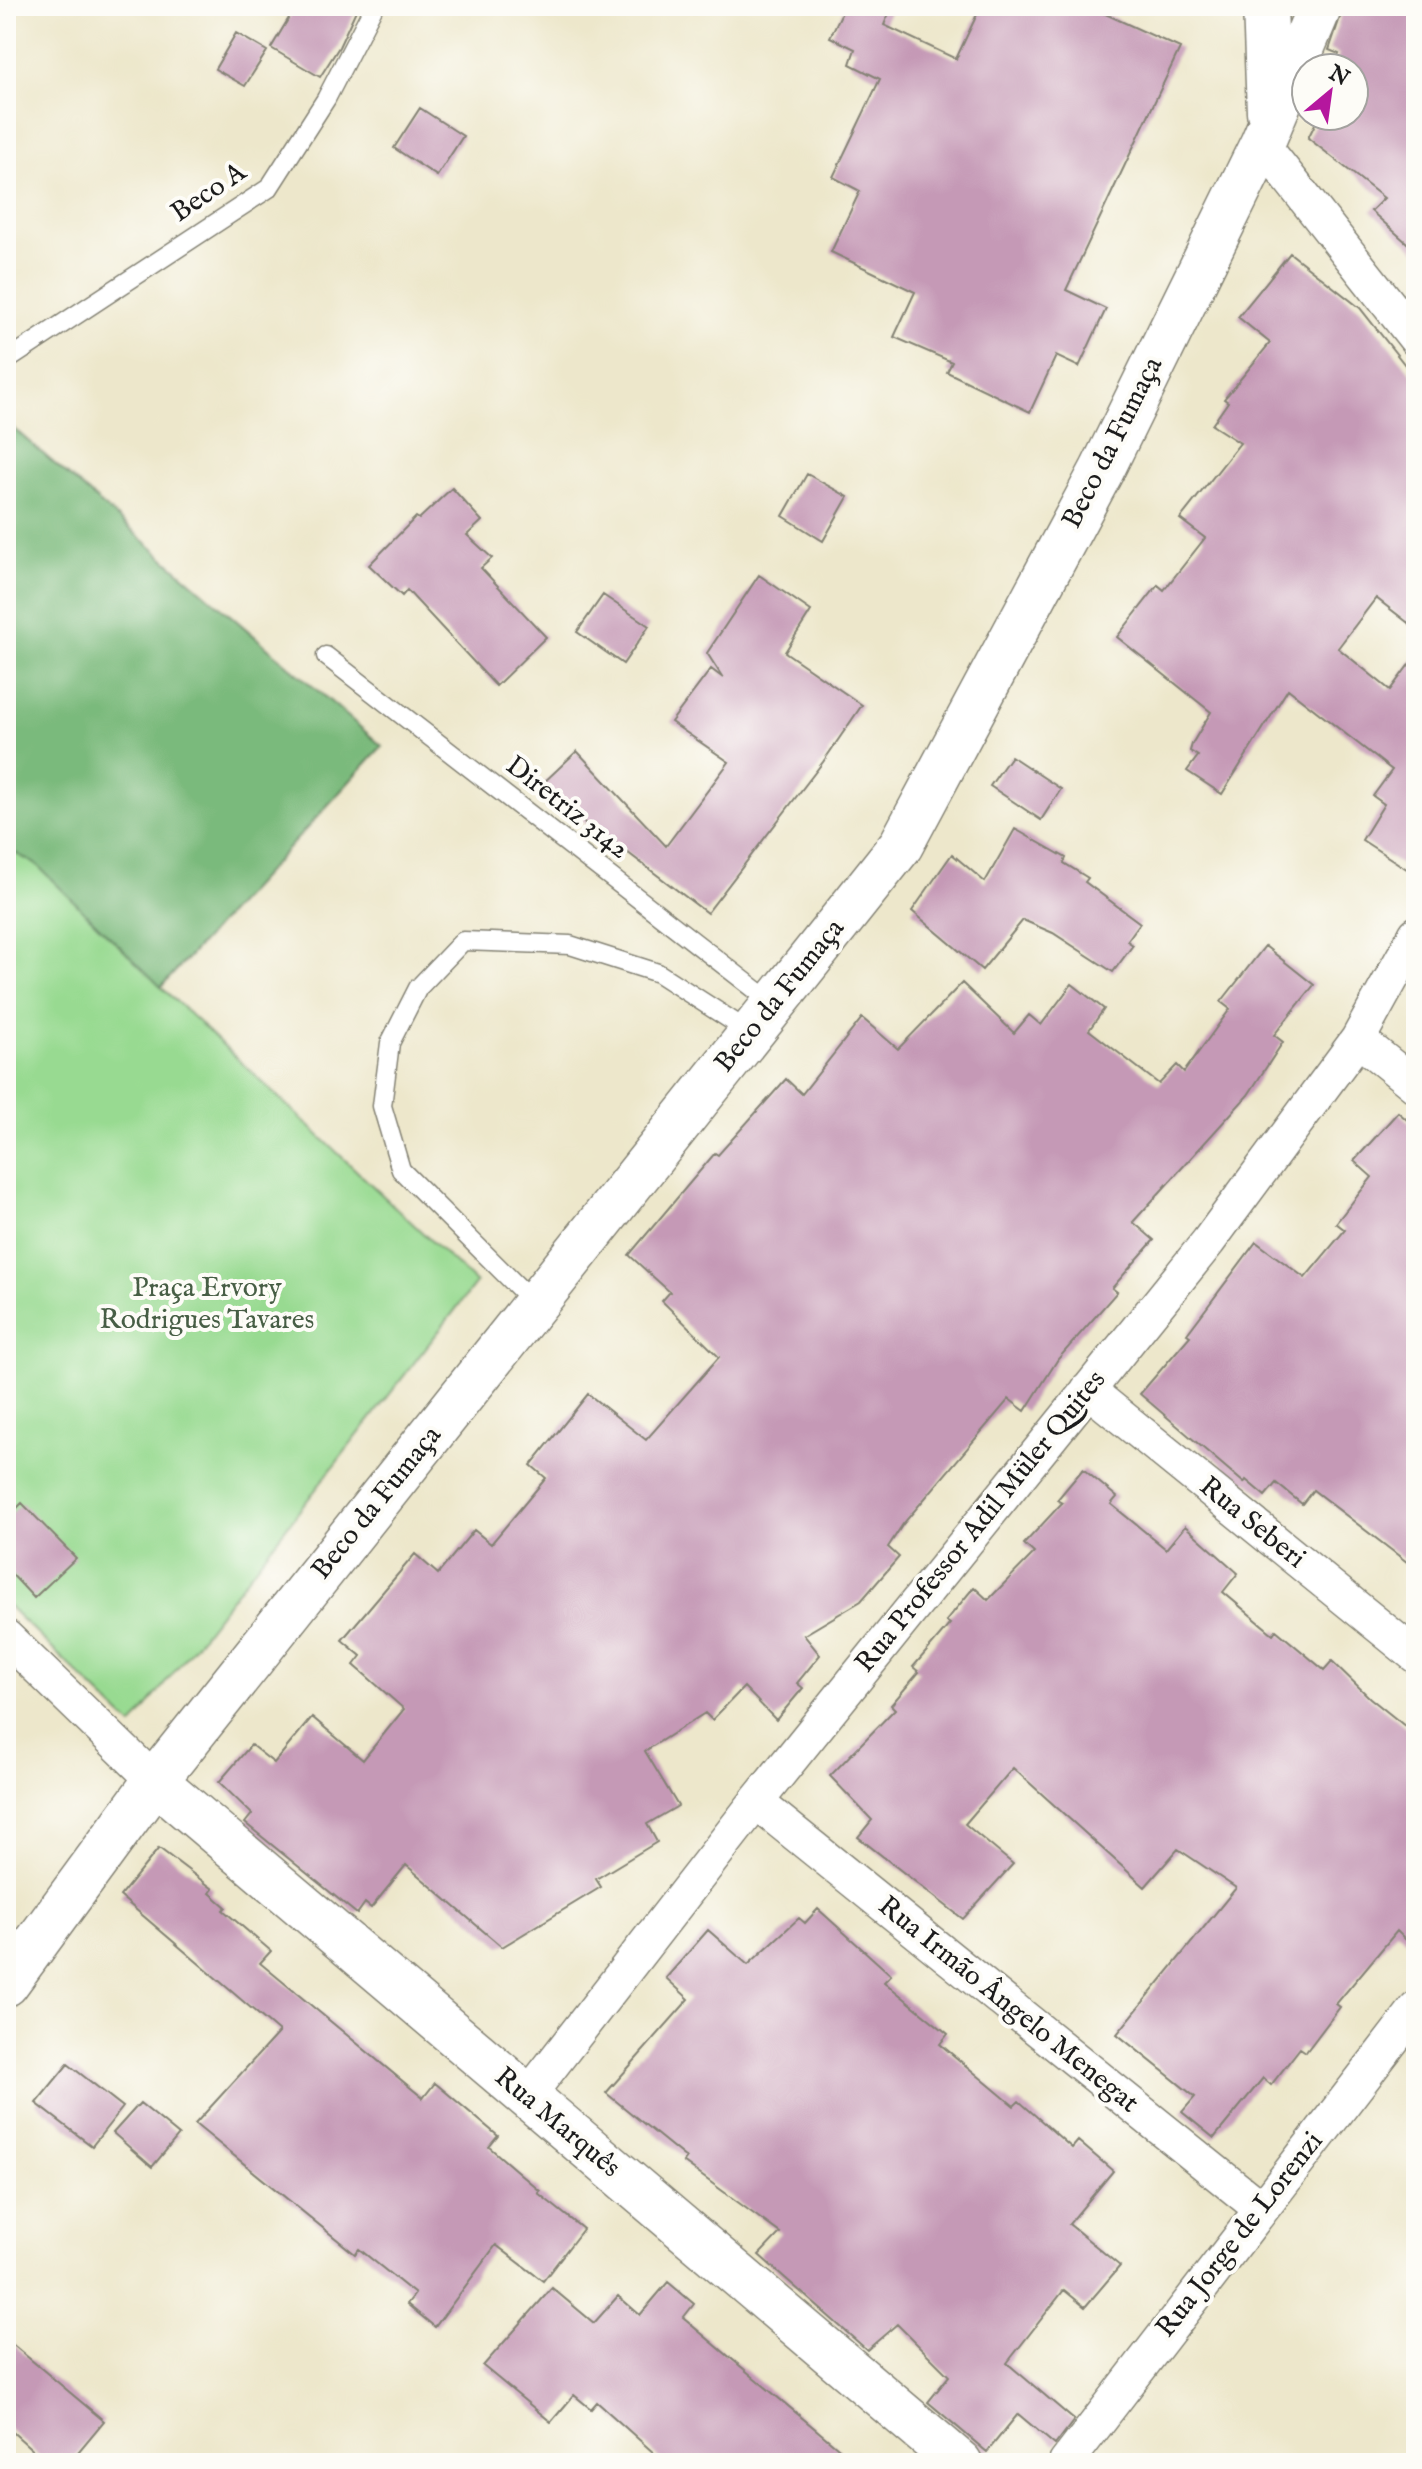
<svg xmlns="http://www.w3.org/2000/svg" width="1422" height="2469" font-family="'IM FELL English',serif">
<rect width="100%" height="100%" fill="#fdfcf7"/>
<filter id="ink" filterUnits="userSpaceOnUse"><feTurbulence type="fractalNoise" baseFrequency=".0125" numOctaves="2"/><feDisplacementMap in="SourceGraphic" scale="16" xChannelSelector="R" yChannelSelector="G"/><feConvolveMatrix kernelMatrix="1 2 1 2 8 2 1 2 1" color-interpolation-filters="sRGB"/></filter>
<filter id="wash" filterUnits="userSpaceOnUse"><feTurbulence type="fractalNoise" baseFrequency=".006" numOctaves="4" result="noise"/><feDisplacementMap in="SourceGraphic" scale="32" xChannelSelector="R" yChannelSelector="G"/><feGaussianBlur stdDeviation="1.8" result="paint"/><feColorMatrix in="noise" values="0 0 0 0 0 0 0 0 0 0 0 0 0 0 0 0 0 1.4 0 .05"/><feComposite in="paint" operator="in"/></filter>
<g filter="url(#wash)">
<rect width="100%" height="100%" fill="#ede7cb"/>
<path fill="#98da91" stroke="#5a7b56" stroke-width="2" d="M6,422L382,746L161,987L476,1283L132,1726L6,1604Z"/>
<path fill="#7aba7b" stroke="#4b6b4c" stroke-width="2" d="M6,422L382,746L161,987L37,865L6,848Z"/>
<g id="blocks">
<path fill="#c599b6" d="M296,6H358L339,47L320,77L271,48Z
M845,6H892L884,25L956,59L981,6H1088L1180,48L1066,290L1106,309L1079,367L1056,356L1030,412L947,372L952,362L894,337L915,292L831,252L860,191L833,177L880,79L850,64L855,49L830,37Z
M1344,6H1416V251L1371,211L1384,198L1308,138L1319,116H1354V68H1333L1339,54L1329,50Z
M236,33L267,51L245,86L215,69Z
M420,108L463,136L437,176L394,148Z
M1290,253L1360,308L1416,379V629L1376,598L1338,648L1390,690L1416,655V875L1362,840L1384,804L1373,796L1392,770L1288,689L1222,794L1187,771L1198,756L1190,751L1192,744L1211,712L1117,637L1158,585L1164,590L1205,538L1180,519L1240,443L1212,425L1228,402L1224,399L1270,343L1238,317Z
M807,474L848,497L823,541L783,516Z
M452,488L482,521L467,535L492,558L481,568L546,637L496,686L407,590L402,596L369,565L416,517L419,519Z
M759,575L811,611L785,652L862,705L823,762L707,913L606,836L601,841L574,811L569,816L541,785L577,751L666,846L729,762L671,722L711,669L723,678L707,653Z
M603,595L649,626L623,664L577,632Z
M1011,756L1061,789L1041,820L990,786Z
M1015,829L1066,858L1064,863L1088,878L1085,882L1140,923L1127,941L1133,945L1113,972L1053,933L1023,920L982,970L912,911L952,854L985,882Z
M1265,946L1314,985L1274,1035L1283,1042L1248,1095L1133,1222L1154,1240L1112,1288L1117,1292L1058,1359L1025,1411L1009,1399L903,1524L888,1547L899,1557L861,1601L804,1635L820,1655L797,1683L803,1688L776,1720L744,1687L712,1720L705,1713L645,1751L678,1806L647,1824L657,1842L596,1879L601,1887L502,1947L406,1865L371,1908L365,1903L357,1914L245,1823L252,1814L219,1782L251,1745L274,1763L312,1717L363,1760L404,1709L354,1665L361,1656L342,1640L415,1554L438,1574L474,1530L491,1544L546,1478L531,1465L588,1394L646,1440L719,1357L662,1301L670,1292L629,1255L715,1153L718,1155L786,1079L802,1094L862,1018L898,1049L962,983L1014,1033L1029,1015L1041,1025L1072,984L1104,1009L1089,1030L1159,1084L1177,1065L1184,1072L1230,1009L1221,1002Z
M1398,1112L1416,1128V1569L1313,1490L1302,1504L1276,1483L1265,1496L1246,1480L1244,1483L1140,1394L1190,1336L1187,1334L1256,1242L1305,1278L1345,1230L1336,1223L1372,1177L1354,1161Z
M1083,1469L1117,1497L1111,1504L1166,1549L1185,1526L1238,1573L1223,1592L1273,1634L1276,1630L1324,1670L1332,1661L1370,1698L1416,1735V1950L1397,1931L1336,2004L1340,2007L1306,2052L1300,2048L1271,2085L1263,2078L1214,2138L1182,2112L1195,2097L1117,2034L1236,1888L1178,1849L1145,1887L1013,1768L965,1824L1013,1864L963,1919L858,1837L872,1820L830,1776L895,1709L891,1705L919,1672L913,1667L950,1624L946,1621L974,1587L988,1600L1034,1553L1024,1544L1062,1503L1057,1500Z
M22,1503L76,1558L34,1598L6,1568V1519Z
M159,1848L213,1889L210,1893L226,1907L223,1910L271,1951L260,1963L423,2098L435,2083L498,2136L489,2147L540,2191L538,2193L583,2229L543,2281L496,2245L435,2327L407,2304L415,2294L359,2249L355,2254L195,2124L279,2032L120,1896Z
M818,1909L891,1975L884,1982L948,2034L940,2044L1014,2106L1019,2101L1072,2148L1078,2141L1113,2171L1069,2224L1120,2266L1085,2307L1064,2290L1007,2363L1074,2420L1055,2445L1018,2414L987,2452L928,2402L949,2376L897,2324L867,2350L759,2255L780,2233L683,2162L686,2158L606,2093L689,1999L666,1978L708,1930L748,1965L799,1918L805,1923Z
M68,2064L123,2107L92,2146L36,2103Z
M140,2103L179,2135L152,2167L113,2133Z
M668,2282L694,2304L683,2318L856,2463H665L597,2402L591,2409L574,2395L551,2422L483,2366L552,2288L594,2323L618,2296L640,2315Z
M6,2339L104,2421L69,2463H47L6,2426Z"/>
</g>
</g>
<g filter="url(#ink)">
<use href="#blocks" fill-opacity="0" stroke="#848274" stroke-width="2"/>
<g fill="none" stroke-linecap="round" stroke-linejoin="round">
<defs>
<path id="lane" d="M6,361L269,188L326,99L374,6
M326,656L774,1004
M535,1304L401,1170L382,1106L390,1043L418,988L463,941L570,945L658,973L751,1033"/>
<path id="street" d="M1262,144L1416,339
M1358,1039L1416,1086
M1088,1390L1416,1656
M6,1637L155,1781
M756,1802L1260,2208
M527,2097L756,1802L1208,1242L1358,1039L1416,934
M1066,2463L1416,2009"/>
<path id="secondary" d="M1265,6L1269,112
M155,1781L960,2463
M6,1984L155,1781L901,845L1102,470L1262,144L1320,6"/>
</defs>
<use href="#lane" stroke="#848274" stroke-width="21"/>
<use href="#street" stroke="#848274" stroke-width="37"/>
<use href="#secondary" stroke="#848274" stroke-width="47"/>
<use href="#lane" stroke="#fff" stroke-width="18"/>
<use href="#street" stroke="#fff" stroke-width="34"/>
<use href="#secondary" stroke="#fff" stroke-width="44"/>
</g>
</g>
<g text-anchor="middle" dominant-baseline="central" stroke-width="8" stroke-linejoin="round" paint-order="stroke">
<g font-size="28" fill="#1c1c1c" stroke="#fdfcf7">
<text transform="translate(209 193) rotate(-34)">Beco A</text>
<text transform="translate(1113 443) rotate(-63)">Beco da Fumaça</text>
<text transform="translate(567 808) rotate(38)">Diretriz 3142</text>
<text transform="translate(780 996) rotate(-51)">Beco da Fumaça</text>
<text transform="translate(377 1503) rotate(-51)">Beco da Fumaça</text>
<text transform="translate(981 1522) rotate(-51)">Rua Professor Adil Müler Quites</text>
<text transform="translate(1252 1523) rotate(39)">Rua Seberi</text>
<text transform="translate(1008 2005) rotate(39)">Rua Irmão Ângelo Menegat</text>
<text transform="translate(557 2123) rotate(40)">Rua Marquês</text>
<text transform="translate(1240 2235) rotate(-52)">Rua Jorge de Lorenzi</text>
</g>
<g font-size="28" fill="#475e45" stroke="#fdfcf7">
<text x="207" y="1288">Praça Ervory<tspan x="207" dy="32">Rodrigues Tavares</tspan></text>
</g>
</g>
<rect width="1422" height="2469" fill="none" stroke="#fdfcf7" stroke-width="32"/>
<g transform="translate(1330 92) rotate(29)"><circle r="38" fill="#fdfcf7" stroke="#a3a29f" stroke-width="2"/>
<path d="M0-6L14 30L0 20L-14 30Z" fill="#b5179e"/>
<text y="-12" font-size="22" font-weight="bold" text-anchor="middle" fill="#1c1c1c">N</text>
</g>
</svg>
